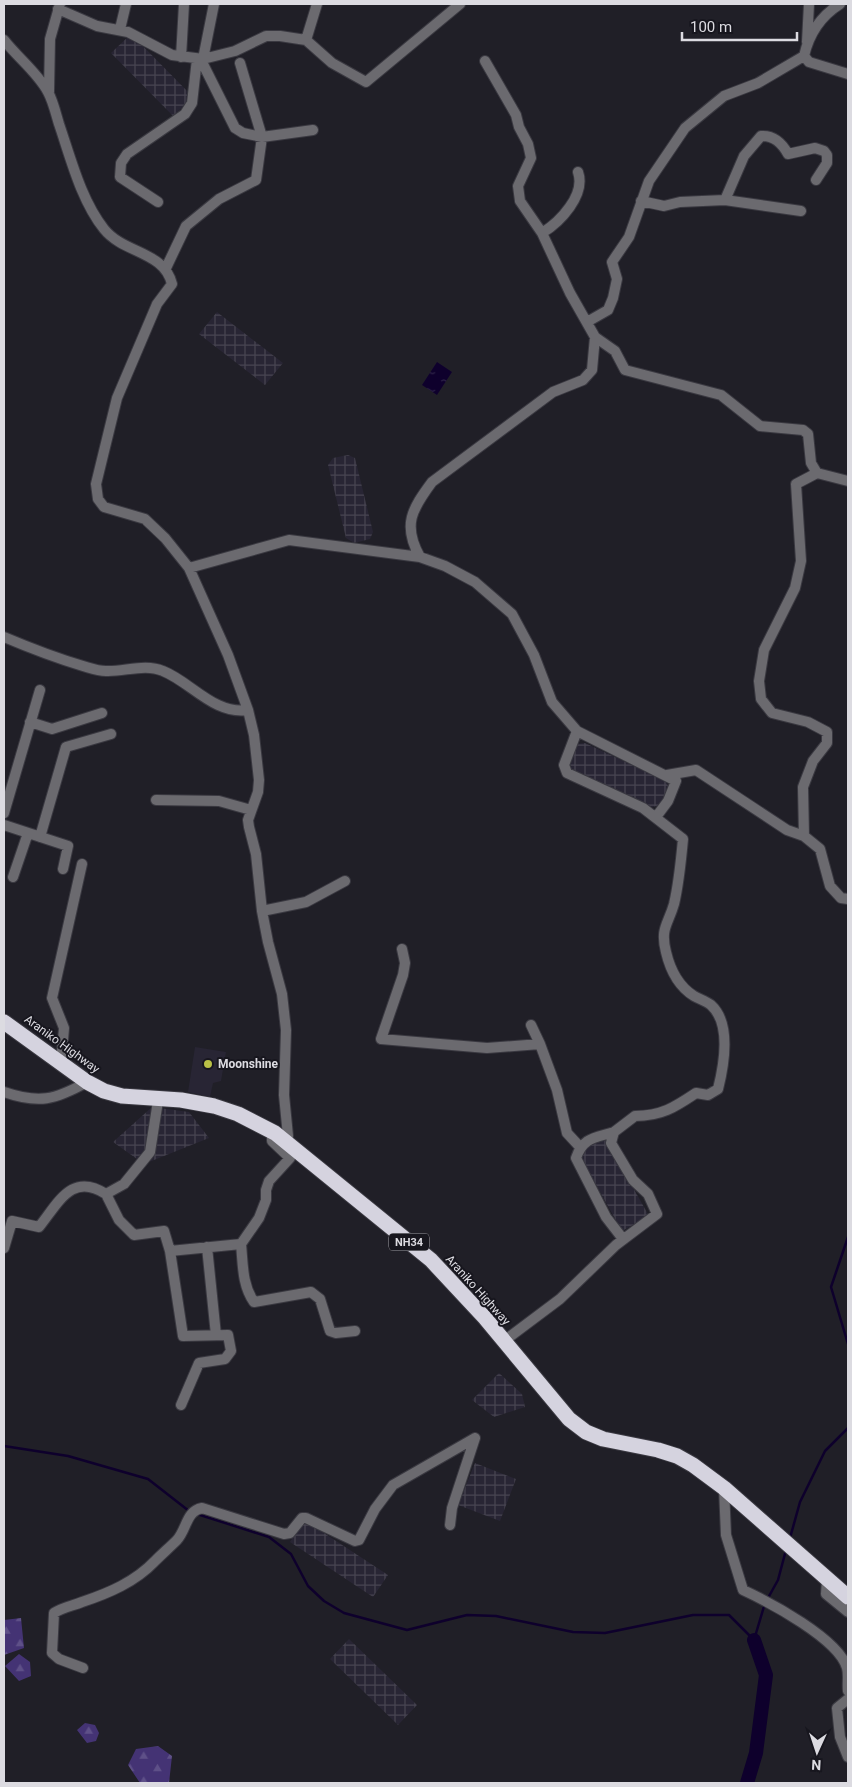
<svg xmlns="http://www.w3.org/2000/svg" width="852" height="1787" font-family="Roboto,sans-serif">
<defs>
<pattern id="industrial-grid" width="8" height="8" patternUnits="userSpaceOnUse" patternTransform="scale(1.25)"><rect width="8" height="8" fill="#282534"/><path d="M0 4h8M4 0v8" fill="none" stroke="#474451"/></pattern>
<pattern id="forest-firs" width="22" height="20" patternUnits="userSpaceOnUse" patternTransform="scale(1.25)"><rect width="22" height="20" fill="#443374"/><path d="M5 1l3.5 6h-7zM16 11l3.5 6h-7z" fill="#5e5088"/></pattern>
<pattern id="water-ripples" width="26" height="14" patternUnits="userSpaceOnUse" patternTransform="scale(1.25)"><rect width="26" height="14" fill="#0e002c"/><path d="M2 4q2-2 4 0t4 0M15 11q2-2 4 0t4 0" fill="none" stroke="#30254a"/></pattern>
</defs>
<rect width="100%" height="100%" fill="#201f27"/>
<path fill="#282534" d="M195,1047L226,1052L221,1081L213,1083L210,1097L188,1092Z"/>
<path fill="url(#industrial-grid)" d="M131,34L193,97L173,116L111,53Z
M217,312L283,363L265,385L199,334Z
M348,455L355,458L373,532L370,539L354,543L346,538L328,465L333,458Z
M585,743L666,781L669,788L661,805L652,807L571,769L569,760L576,744Z
M152,1107L189,1112L209,1138L144,1164L113,1142Z
M604,1136L649,1216L622,1231L577,1151Z
M499,1373L522,1394L525,1407L494,1417L472,1400Z
M475,1463L516,1479L500,1521L458,1505Z
M304,1520L388,1575L373,1597L290,1542Z
M349,1639L417,1705L398,1725L330,1659Z"/>
<path fill="url(#forest-firs)" d="M21,1618L24,1648L4,1655V1620Z
M19,1654L30,1662L31,1676L19,1681L5,1666Z
M85,1723L95,1725L99,1733L96,1741L87,1743L77,1730Z
M158,1746L172,1756L169,1783H140L128,1765L136,1749Z"/>
<path fill="url(#water-ripples)" d="M437,362L452,372L437,395L422,385Z"/>
<g fill="none" stroke-linecap="round" stroke-linejoin="round">
<path stroke="#0e002c" stroke-width="2.5" d="M848,1237L831,1287L848,1344
M4,1446L68,1456L148,1479L189,1511
M197,1514L269,1537L291,1554L308,1586L324,1601L344,1613L407,1630L467,1615L496,1616L573,1632L605,1633L693,1615H729L754,1640
M790,1538L800,1502L825,1451L848,1428
M768,1598L778,1580L786,1550
M754,1640L765,1603"/>
<path stroke="#0e002c" stroke-width="14" d="M747,1783L756,1753L766,1675L754,1640"/>
<defs>
<path id="minor" d="M214,4L203,59L235,51L266,36H280L306,40L332,63L366,82L460,4
M58,9L97,26L128,32L172,55L203,59V64L235,128L243,133L262,137L313,130
M120,29L126,4
M4,40C18,58 37,72 48,92C53,101 56,114 59,124C71,159 81,200 104,229C124,254 164,251 172,284L157,304L117,398L96,484L98,499L104,507L145,519L165,538L189,568L228,655L248,710L254,735L259,780L258,792L248,820L249,827L256,854L262,911L268,942L282,994L286,1030L284,1095L288,1136L286,1141
M306,40L317,4
M807,42L809,4
M804,56C809,34 821,16 840,4
M804,56L809,62L848,74
M181,57L184,4
M485,61L516,115L519,127L528,144L531,158L518,186L520,201L542,233L570,293L595,337L615,351L625,370L721,395L760,426L803,430L808,434L811,463L817,473
M49,92L50,39L60,4
M725,200L744,156L761,136C774,135 782,143 788,154L815,148L824,151L827,155V163L816,180
M641,201L664,206L680,202L725,200L801,211
M158,202L120,177L121,163L127,154L185,114L192,103L197,59
M542,233C560,222 586,195 578,172
M166,268L186,226L219,199L256,180L262,137L240,63
M587,322L608,310L613,298L617,279L612,262L629,237L649,181L685,128L724,96L758,83L804,56
M848,481L817,473L796,484L801,561L795,588L764,650L759,681L761,699L772,713L808,722L827,732V743L813,761L803,787L804,836L820,849L830,886L841,898L848,899
M420,557C402,525 412,509 432,482L553,392L583,380L592,370L595,337
M189,568L289,540L420,557L445,566L475,582L512,614L534,655L552,702L577,731L676,781L668,801L656,817
M4,637C30,648 56,658 83,666C90,668 98,671 106,671C124,672 145,663 163,671C191,682 214,715 248,710
M30,722L52,729L102,713
M667,775L696,770L787,830L804,836
M156,800L219,801L251,810
M4,813L40,690
M4,825L68,846L63,869
M40,837L66,747L111,734
M13,877L28,833
M262,911L306,902L345,881
M402,949L405,963L403,975L381,1039L487,1048L540,1044
M531,1025L540,1044L557,1090L567,1133L580,1147
M61,1064L64,1028L52,998L82,864
M4,1092C39,1104 55,1100 87,1082
M614,1132C595,1138 583,1137 576,1158L606,1217L623,1239
M106,1194L119,1220L134,1235L164,1231L170,1251L183,1336L228,1335L231,1351L225,1359L199,1363L181,1405
M241,1244C243,1264 242,1285 254,1302L311,1292L320,1299L330,1331L336,1333L355,1331
M207,1247L216,1335
M4,1248L12,1221L39,1227C59,1202 72,1172 106,1194L124,1184L150,1152L158,1101
M170,1251L241,1244L259,1218L266,1200V1190L269,1181L290,1158L272,1141V1137L275,1133
M504,1341L560,1299L616,1245L657,1214L648,1194L633,1180L611,1143L614,1132L635,1116C662,1116 675,1107 696,1093L708,1095L718,1089C724,1065 732,1024 711,1005C706,1001 699,999 694,996C678,986 670,969 666,952C660,928 668,925 674,904C679,883 681,861 683,839L643,808L567,773L564,765L577,731
M724,1488L726,1535L743,1590C769,1602 839,1639 847,1668C849,1675 847,1684 848,1691
M450,1525L452,1508L475,1438
M827,1579L826,1594L848,1612
M83,1668L59,1659L52,1653L54,1613C63,1607 72,1606 82,1602C109,1593 135,1582 155,1561C162,1554 170,1547 177,1540C187,1529 186,1511 202,1508L284,1534L290,1533L302,1518H306L355,1541L359,1540L375,1509L393,1485L475,1438
M848,1699L837,1708L840,1737L848,1757"/>
<path id="highway" d="M4,1022L87,1082L104,1091L122,1096L181,1100L214,1106L238,1114L275,1133L431,1260L485,1318L569,1419L586,1432L603,1439L658,1450L677,1456L693,1465L724,1488L848,1597"/>
</defs>
<use href="#minor" stroke="#3a3941" stroke-width="12"/>
<use href="#highway" stroke="#3a3941" stroke-width="17"/>
<use href="#minor" stroke="#6b6a6f" stroke-width="10"/>
<use href="#highway" stroke="#d5d3df" stroke-width="15"/>
</g>
<circle fill="#b9c046" stroke="#17161e" stroke-width="2" cx="208" cy="1064" r="5"/>
<g text-anchor="middle" dominant-baseline="central" stroke-width="4" stroke-linejoin="round" paint-order="stroke">
<rect fill="#17161e" stroke="#a1a0a6" stroke-width="1" x="389" y="1233.5" width="40" height="17" rx="4"/>
<g font-size="11" font-weight="bold" fill="#dcdbe1">
<text x="409" y="1242">NH34</text>
</g>
<g font-size="12" fill="#dcdbe1" stroke="#17161e">
<text transform="translate(62 1044) rotate(36)">Araniko Highway</text>
<text transform="translate(478 1290) rotate(48)">Araniko Highway</text>
</g>
<g font-size="12" font-weight="bold" fill="#dcdbe1" stroke="#17161e" text-anchor="start">
<text x="218" y="1064">Moonshine</text>
</g>
</g>
<rect width="852" height="1787" fill="none" stroke="#dcdbe1" stroke-width="10"/>
<g transform="translate(817 1752) rotate(183)" stroke="#17161e" stroke-width="4" paint-order="stroke">
<path d="M0-4L9 19L0 12L-9 19Z" fill="#dcdbe1"/>
<text y="-8" font-size="14" font-weight="bold" text-anchor="middle" fill="#dcdbe1">N</text>
</g>
<path d="M682 32v8h115v-8" fill="none" stroke="#dcdbe1" stroke-width="2.5"/>
<text x="690" y="32" font-size="15" fill="#dcdbe1" stroke="#17161e" stroke-width="4" paint-order="stroke">100 m</text>
</svg>
